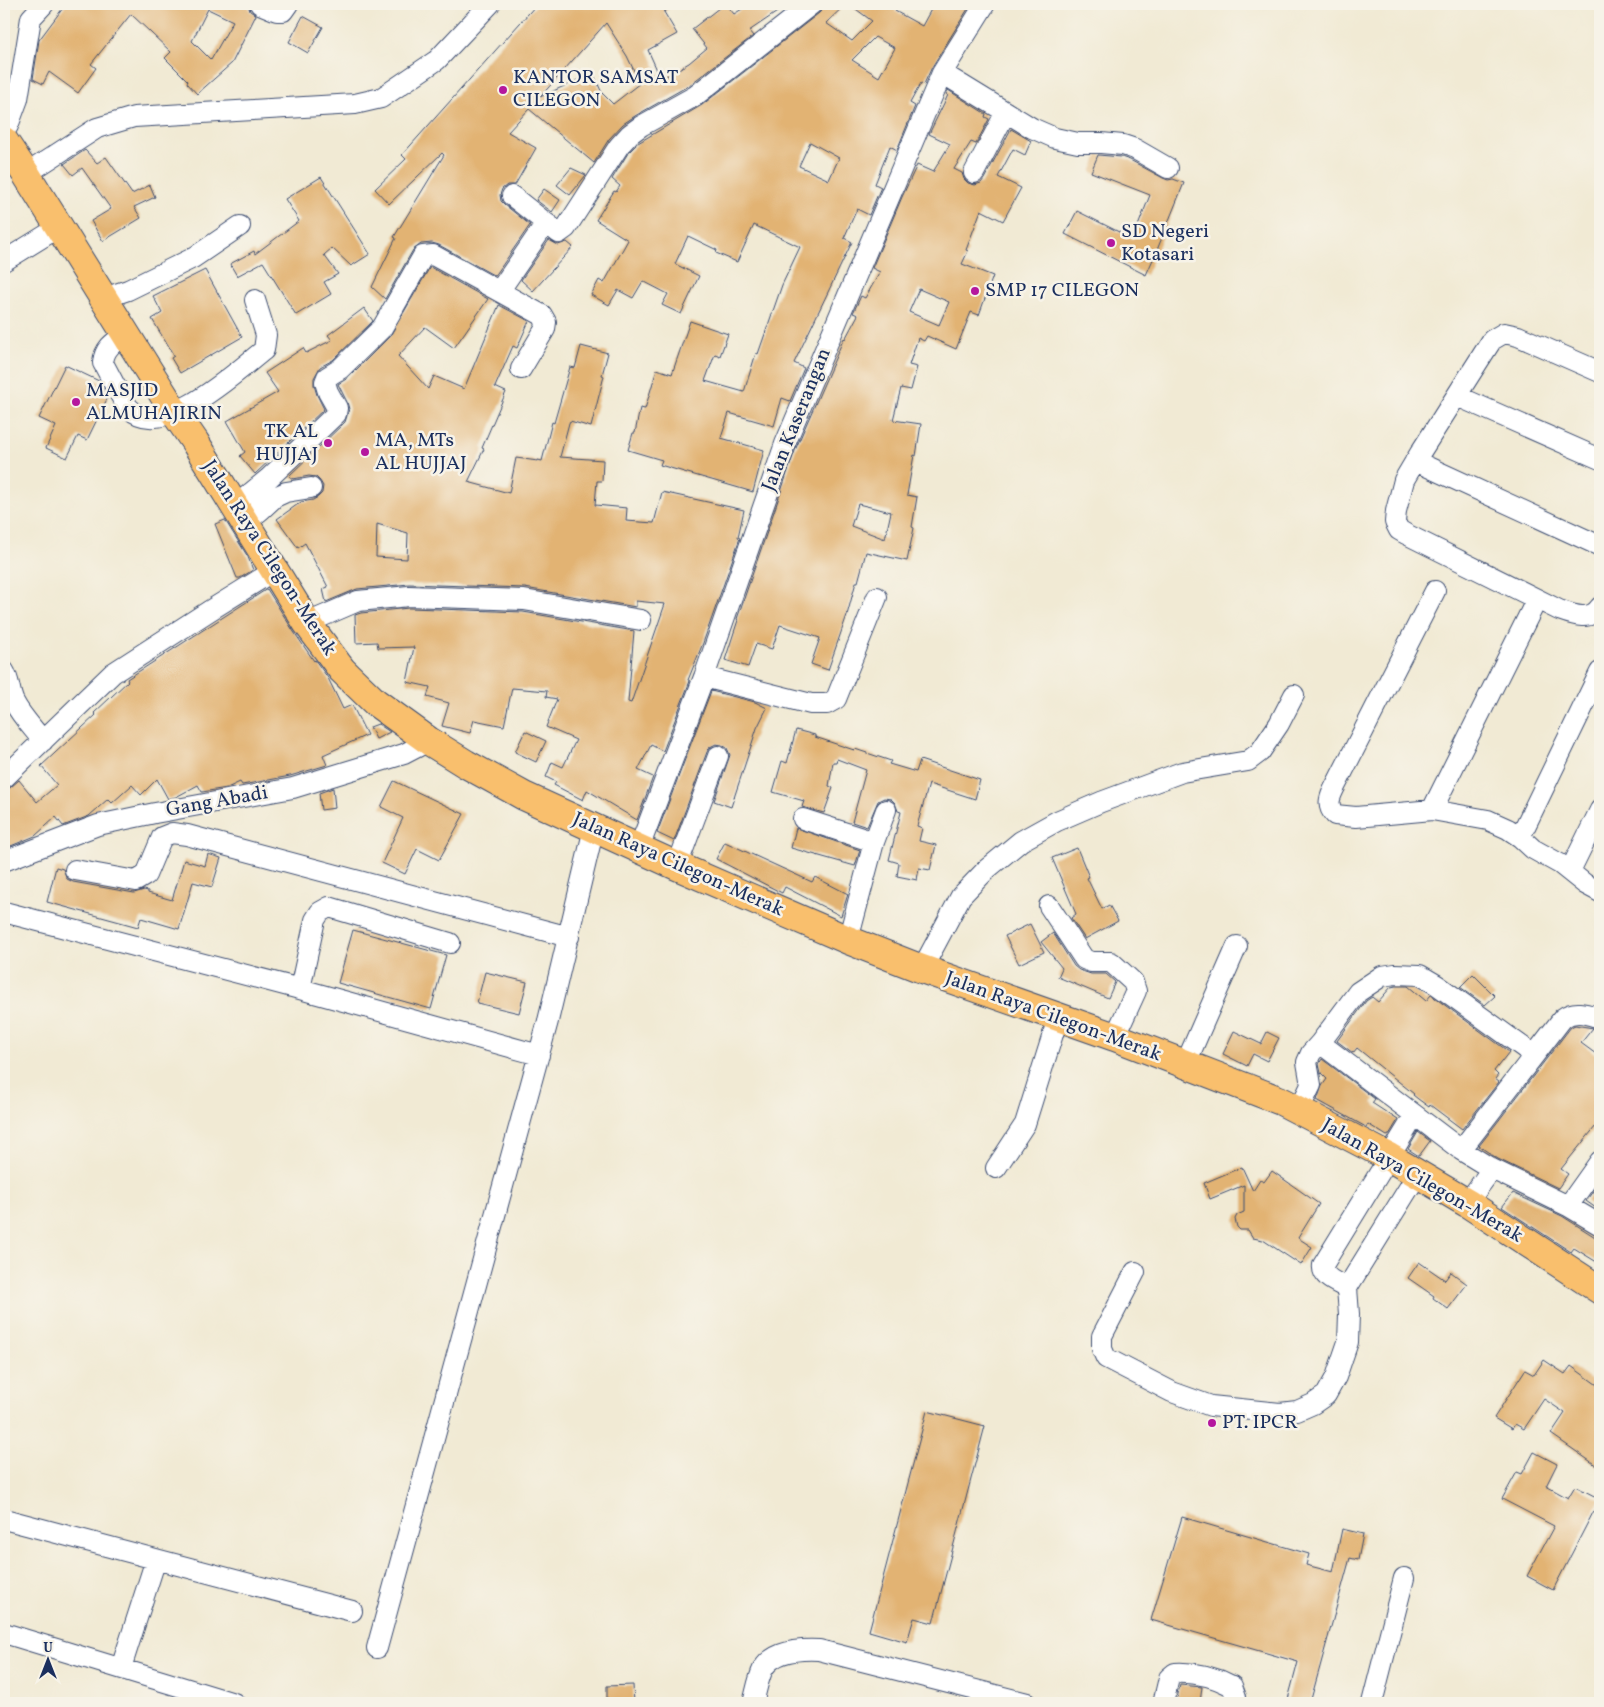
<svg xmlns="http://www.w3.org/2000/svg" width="1604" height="1707" font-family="Vollkorn,serif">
<rect width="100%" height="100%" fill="#f7f3e8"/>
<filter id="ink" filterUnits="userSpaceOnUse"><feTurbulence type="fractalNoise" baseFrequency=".02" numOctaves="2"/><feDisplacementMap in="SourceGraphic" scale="10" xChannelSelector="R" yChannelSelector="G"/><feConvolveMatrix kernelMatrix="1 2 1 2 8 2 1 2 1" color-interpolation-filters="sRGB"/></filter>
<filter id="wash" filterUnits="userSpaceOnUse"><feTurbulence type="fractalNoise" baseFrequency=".0096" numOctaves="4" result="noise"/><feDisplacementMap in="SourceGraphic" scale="20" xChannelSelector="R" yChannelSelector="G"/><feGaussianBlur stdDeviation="1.12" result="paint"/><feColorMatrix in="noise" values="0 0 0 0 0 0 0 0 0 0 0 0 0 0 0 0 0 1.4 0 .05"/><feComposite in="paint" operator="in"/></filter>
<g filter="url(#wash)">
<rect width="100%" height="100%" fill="#f1ead4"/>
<g id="blocks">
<path fill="#e2b373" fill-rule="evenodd" d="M66,4H248L250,11L256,15L232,63L197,94L187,83L188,81L165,58L171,52L131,14L91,64L96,68L78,93L49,72L43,84L33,79L39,40ZM208,9L233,21L211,60L192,41Z
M537,4H675L664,12L677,34L648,50L661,79L689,63L707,48L692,29L724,4H726L734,14L750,4H789L749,31L753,36L688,86L635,116L623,124L609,139L594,163L529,109L508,132L536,148L515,185H507L502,189L500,195L501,201L505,205L530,225L495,276L439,245L432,243L421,244L413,250L385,299L372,287L396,238L394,237L444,155L442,153L389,204L375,189L406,159L402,155ZM606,23L627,56L640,83L613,104L602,93L593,73L540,97Z
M824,4H846L826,23L852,41L872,21L849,4H900L895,11L922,26L934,4H971L932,67L924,84L921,83L910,103L915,106L897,150L890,146L875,184L881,187L869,215L857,209L844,238L852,242L794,363L804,368L790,401L782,398L774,426L729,413L721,438L764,450L753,492L660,465L662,460L628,450L633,433H635L640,408L645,409L657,369L672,374L690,321L728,334L720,356L715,354L705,381L744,392L756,353L758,354L782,285L800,247L754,225L737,262L716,253L717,250L688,236L675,264L699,276L681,314L662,305L668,294L643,281L633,298L618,290L609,305L591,295L599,280L604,283L628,240L596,220L614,191L616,192L620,186L612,179L628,153L638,143L702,105L819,13L823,9ZM875,37L895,48L879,77L852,60ZM810,142L839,158L829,180L799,166Z
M303,16L323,27L308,53L289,42Z
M948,90L986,114L985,117L989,119L976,144L971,142L954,169L962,173L964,179L968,183L975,185L981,183L984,179L1011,129L1031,141L1025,155L1013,149L998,177L1021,188L1003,221L981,210L966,250L968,251L962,264L993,276L979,315L971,312L956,349L927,336L924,341L918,338L909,365L917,367L911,390L901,388L893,420L921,424L916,456L914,455L907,495L917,497L912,527L914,528L907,561L866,552L858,582H856L847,615L828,670L811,664L820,638L780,625L772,649L756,644L748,667L725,660L738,620L737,619L796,448L844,338L845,339L858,315L853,313L861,296L865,298L880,272L872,268L902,197L917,165L933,172L950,144L929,134L948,95L946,94ZM919,289L949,302L939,325L909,312ZM858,504L891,512L885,539L851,526Z
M85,150L97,163L106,157L132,194L150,185L155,197L134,207L141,218L103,241L91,221L111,209L82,168L73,175L64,164Z
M1098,155L1121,157L1130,160L1163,178L1168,180L1173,179L1184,183L1155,255L1146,275L1065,234L1077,211L1133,239L1150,195L1091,172Z
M571,168L586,175L570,195L557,185Z
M321,177L370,254L351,266L332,248L324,255L338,274L324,282L331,294L296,315L263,262L237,276L230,264L254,251L255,254L299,221L285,199Z
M544,189L560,200L552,212L536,200Z
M549,240L558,245L567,242L573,247L533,291L521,280Z
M430,267L488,299L454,348L425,327L398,356L428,389L434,376L464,389L499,305L529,321L517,348L513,346L495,387L506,392L482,448L484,449L468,482L509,493L516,458L538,461V460L542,461L552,422L554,423L570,367L575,368L581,346L608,353L602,375L604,376L591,427L570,421L569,423L560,457L603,460L602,481H597L595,505L627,508L626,521L654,523L662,492L744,510L738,537L740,538L703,643L688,680L690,681L663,751L651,745L638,770L653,777L637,820L587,790L583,800L554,785L556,782L546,777L552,762L563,767L576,740L546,727L557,699L546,697L547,691L512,688L504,726L474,720L470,733L442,726L449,703L427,697L430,687L407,682L414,647L378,648L377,642L356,643L355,615L361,613L409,608L523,612L634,631L628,702L631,703L665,604L636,601V607L525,588L409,584L357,589L326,602L323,589L328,587L305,543L298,548L277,519L301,502L313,500L318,497L322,493L323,486L320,481L316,477L309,476L293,479L289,476L345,422L349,409L347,402L338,384L348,378L390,336ZM377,524L408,533L407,559L376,557Z
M205,270L242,337L180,373L171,358L174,356L152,319L162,313L153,296Z
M364,308L373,321L333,360L320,367L314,378V385L317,395L324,409L255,474L240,456L245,452L227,421L278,392L265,373L303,348L306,353L332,340L328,335Z
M65,365L99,381L108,397L87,440L78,436L67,458L46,448L56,426L39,418Z
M225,520L248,557L253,570L240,578H237L215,524Z
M267,589L294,632L314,661L315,660L328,678L343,709L352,705L367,735L323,755L327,765L290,776L242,785L240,782L227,788L202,792L198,785L176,797L168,799L157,779L141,795L132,785L112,803L108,799L89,816L63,826L56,817L35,836L6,848L4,846V793L19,780L37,802L57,785L41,766L96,715L94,713L128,681L127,679Z
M711,691L755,702L767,708L757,728L731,807L714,801L730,755L727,748L722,745L716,744L710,747L707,752L674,841L657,833Z
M378,724L390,732L376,739L370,727Z
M796,730L815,735V737L854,750L855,749L891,761L889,764L916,772L920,760L980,780L975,799L929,784L917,826L922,828L919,841L936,845L930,870L919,868L917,880L897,876L899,863L889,860L901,812L898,811L895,803L891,799L884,798L878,801L867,827L852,822L866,770L837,759L836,762H833L829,786L833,788L824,813L802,807L804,801L773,792L782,761L787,763Z
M525,731L546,741L536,762L515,752Z
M394,781L464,814L439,860L417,849L405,874L382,863L403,818L381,807Z
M333,788L335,808L321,810L319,793Z
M796,828L860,850L855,866L791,848Z
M725,842L812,882L815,877L848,894L841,916L785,887L782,893L716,859Z
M1077,848L1089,877L1087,878L1102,909L1109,905L1118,921L1085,939L1071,918L1076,914L1052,858Z
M208,854L221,858L212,887L193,882L179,929L141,918L138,927L47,902L56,867L63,869L67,879L73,882L134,893L144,890L148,891V893L172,900L184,860L205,866Z
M1030,924L1044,952L1019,964L1005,936Z
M353,930L446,955L431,1009L338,983Z
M1053,933L1074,966L1079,970L1091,974H1106L1115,982L1108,998L1058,977L1062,968L1041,942Z
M485,972L527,982L519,1013L477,1003Z
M1473,974L1495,996L1485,1005L1460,987Z
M1396,986H1408L1426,1001L1431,995L1509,1052L1494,1071L1498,1075L1495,1079L1499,1082L1462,1129L1430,1105L1429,1107L1418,1099L1413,1095L1414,1094L1357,1048L1353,1053L1337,1041L1366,1001L1372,997L1378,1002L1391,987Z
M1575,1025L1593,1028L1581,1043L1600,1057V1121L1561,1169L1568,1174L1558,1188L1498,1159L1479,1146L1571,1027Z
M1234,1031L1261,1044L1267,1032L1279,1038L1267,1061L1253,1054L1247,1066L1223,1054Z
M1322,1059L1375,1099L1372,1103L1398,1120L1389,1135L1387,1136L1368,1124L1366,1127L1317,1100L1322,1086L1327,1079L1321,1073L1319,1064Z
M1418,1132L1430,1141L1419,1156L1408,1149Z
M1242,1167L1253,1191L1260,1180L1264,1182L1272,1171L1319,1204L1298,1238L1312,1247L1301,1265L1263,1240L1253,1238L1248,1230H1240L1237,1227L1235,1219L1237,1215L1244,1212V1185L1210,1199L1204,1183Z
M1600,1181V1211L1586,1201Z
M1513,1193L1562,1216L1600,1240V1264L1574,1248L1571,1252L1502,1207Z
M1419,1262L1445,1280L1451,1272L1467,1284L1448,1309L1433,1298L1434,1296L1408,1278Z
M1544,1360L1565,1374L1571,1366L1600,1387V1468L1551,1434L1565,1413L1544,1399L1524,1429L1515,1424L1512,1429L1494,1418L1525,1370L1534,1375Z
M927,1411L985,1426L933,1623L914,1618L907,1642L869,1631Z
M1534,1452L1557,1464L1546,1486L1568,1498L1575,1486L1600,1499L1553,1590L1527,1576L1554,1526L1502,1499L1517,1472L1522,1474Z
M1182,1517L1309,1554L1306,1565L1333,1572L1342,1529L1363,1534L1358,1560L1350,1558L1310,1703H1287L1298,1662L1151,1620Z
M633,1685L634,1703H607V1686Z
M1180,1685L1202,1687L1200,1703H1176Z"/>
</g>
</g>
<g filter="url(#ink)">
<use href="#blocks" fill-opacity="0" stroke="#3b4b70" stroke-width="1"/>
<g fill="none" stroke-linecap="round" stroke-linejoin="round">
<defs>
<path id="minor" d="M260,4L277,11H283L288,4
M942,73L1032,128L1055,138L1078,143H1101L1123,145L1135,149L1168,168
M4,132L8,126L18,99L31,18L44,4
M974,173L1006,112
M26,174L97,128L134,117L355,104L381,98L437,60L490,4
M512,196L546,223
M4,261L59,227
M500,290L546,223L559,233L566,228L619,146L630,134L641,126L695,96L812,4
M104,298L128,290L193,258L240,226
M126,334C114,342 104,348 103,363C110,375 121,400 130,409C163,441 238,370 264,350L266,335L255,300
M1600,372L1518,336L1504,333L1492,340L1420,453L1404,480L1396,511L1395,522L1399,530L1406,534L1559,610C1573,615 1590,622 1600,607
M1457,396L1600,459
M1415,461L1600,546
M235,506L269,478L336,414L337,408L328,392L325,382L327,377L340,369L382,328L423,256L433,255L542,315L546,322L545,329L521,369
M245,523L261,510L275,497L286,492L311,488
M1435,591L1338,781C1332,793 1324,804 1335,815L1356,817L1432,810L1488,820L1508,829L1520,837L1533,849L1560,864L1585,884L1600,892
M307,623L358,601L409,596L524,600L641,620
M4,671C10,680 9,692 14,702C21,716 33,728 43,741
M704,677L811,704H827L836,699L877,597
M4,778L113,673L209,611L275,570
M1432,810L1534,605
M803,819L874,842
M1520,837L1600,672
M639,848L704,677L785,444L942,73L985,4
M4,861L98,825L155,813L293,788L404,754L429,741
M677,866L718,756
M75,870L136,881L146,875L162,837L172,833L187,835L569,937
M1570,871L1600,810
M1049,906L1084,959L1091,962H1111L1133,982L1136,991L1115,1037
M4,912L300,989L539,1055
M848,940L874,842L886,810
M922,969L961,896L987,869L1021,841L1057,821L1101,802L1182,772L1248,761L1260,752L1279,724L1294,695
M300,989L315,920L320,912L329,907L450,943
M1185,1065L1237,946
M1299,1110L1311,1085L1307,1062L1311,1053L1320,1043
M1415,1115L1461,1150
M1600,1161L1568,1206L1600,1225
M996,1168L1025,1124L1058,1018
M1492,1169L1568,1206
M1467,1203L1492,1169L1461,1150L1563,1018C1575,1009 1587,1014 1600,1018
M1135,1272L1102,1336V1349L1106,1358L1172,1392L1211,1406L1280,1413L1297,1411L1313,1404L1326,1395L1336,1377L1348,1342L1349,1314L1347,1288L1417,1175
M1347,1288C1338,1283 1321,1278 1323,1265L1415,1115L1320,1043L1358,992L1382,976L1395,974L1420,975L1437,985L1534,1055
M4,1519L352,1611
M4,1633L234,1703
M377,1648L548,1021L594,828
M121,1668L156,1559
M753,1703C756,1693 758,1679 763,1669C774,1650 800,1649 819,1650L1027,1703
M1163,1703L1169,1678L1175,1673C1196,1672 1213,1676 1232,1686L1236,1697L1235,1703
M1372,1703L1404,1578"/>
<path id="highway" d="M4,141L26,174L175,413L195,442L307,623L342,670L375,702L429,741L466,764L524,796L677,866L848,940L922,969L1115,1037L1281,1101L1389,1157L1467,1203L1600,1290"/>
</defs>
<use href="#minor" stroke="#3b4b70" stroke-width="22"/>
<use href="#highway" stroke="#3b4b70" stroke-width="30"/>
<use href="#minor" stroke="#fff" stroke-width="20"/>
<use href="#highway" stroke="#f9bf6d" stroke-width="28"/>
</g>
</g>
<g fill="#b5179e" stroke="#f7f3e8" stroke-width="2">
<circle cx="503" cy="90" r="5"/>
<circle cx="1111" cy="243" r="5"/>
<circle cx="975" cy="291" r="5"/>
<circle cx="76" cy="402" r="5"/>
<circle cx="328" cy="443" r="5"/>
<circle cx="365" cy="452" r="5"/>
<circle cx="1212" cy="1423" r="5"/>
</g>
<g text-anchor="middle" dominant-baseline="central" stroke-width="5" stroke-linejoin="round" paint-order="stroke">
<g font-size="20" fill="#1b2f5e" stroke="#f7f3e8" text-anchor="start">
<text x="513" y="78">KANTOR SAMSAT<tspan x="513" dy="23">CILEGON</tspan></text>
<text x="1121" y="232">SD Negeri<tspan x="1121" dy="23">Kotasari</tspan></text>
<text x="985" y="291">SMP 17 CILEGON</text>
<text x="86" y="391">MASJID<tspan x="86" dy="23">ALMUHAJIRIN</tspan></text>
<text x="318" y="432" text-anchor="end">TK AL<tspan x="318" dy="23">HUJJAJ</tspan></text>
<text x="375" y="441">MA, MTs<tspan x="375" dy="23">AL HUJJAJ</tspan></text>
<text x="1222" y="1423">PT. IPCR</text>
</g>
<g font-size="20" fill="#1b2f5e" stroke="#f7f3e8">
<text transform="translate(797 420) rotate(-68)">Jalan Kaserangan</text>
<text transform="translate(269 558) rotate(57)">Jalan Raya Cilegon-Merak</text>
<text transform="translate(217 802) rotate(-10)">Gang Abadi</text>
<text transform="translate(678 865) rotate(24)">Jalan Raya Cilegon-Merak</text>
<text transform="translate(1053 1017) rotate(20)">Jalan Raya Cilegon-Merak</text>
<text transform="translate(1422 1181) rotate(30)">Jalan Raya Cilegon-Merak</text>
</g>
</g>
<rect width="1604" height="1707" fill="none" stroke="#f7f3e8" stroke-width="20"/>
<g transform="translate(48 1660)" stroke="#f7f3e8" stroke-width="4" paint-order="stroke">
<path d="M0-4L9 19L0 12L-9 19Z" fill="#1b2f5e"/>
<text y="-8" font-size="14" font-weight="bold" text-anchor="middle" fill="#1b2f5e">U</text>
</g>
</svg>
